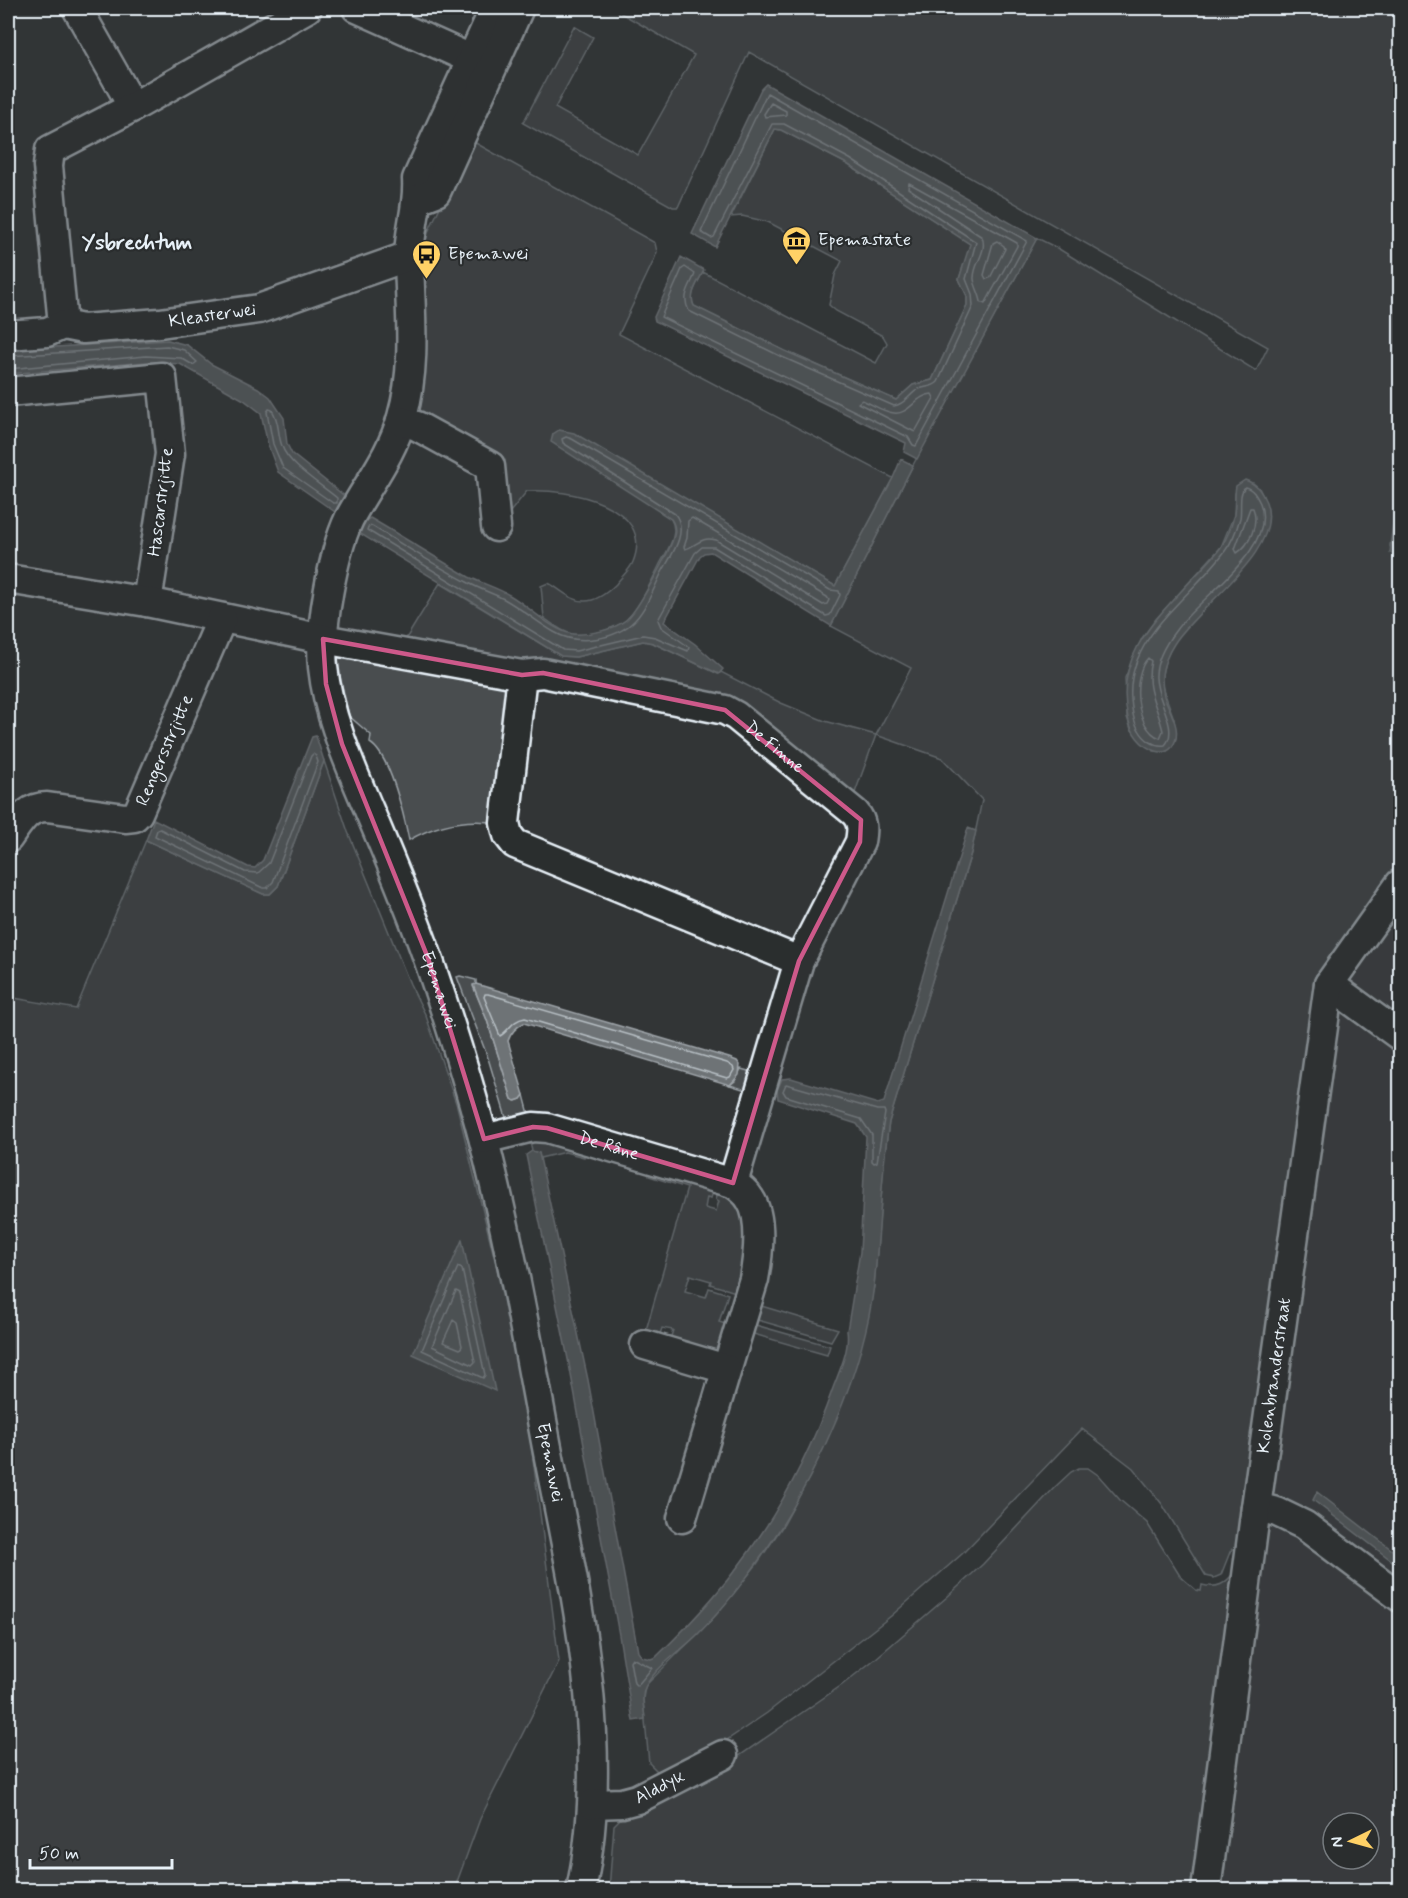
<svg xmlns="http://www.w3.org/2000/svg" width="1408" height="1898" font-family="Mynerve,sans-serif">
<rect width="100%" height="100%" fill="#323536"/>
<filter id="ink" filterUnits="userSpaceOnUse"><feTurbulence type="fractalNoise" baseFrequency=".0167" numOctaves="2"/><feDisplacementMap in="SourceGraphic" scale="12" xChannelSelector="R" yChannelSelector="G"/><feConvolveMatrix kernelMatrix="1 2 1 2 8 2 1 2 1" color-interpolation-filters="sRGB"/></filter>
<g filter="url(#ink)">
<path fill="#3f4244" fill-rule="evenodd" d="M1400,559V1890H1184L1234,1580ZM1333,1823H1369V1859H1333Z"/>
<path fill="#494d4f" stroke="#989fa4" stroke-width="1.5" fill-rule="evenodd" d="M612,8H1400V471L1390,546L1393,555L1400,557V866L1318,978L1238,1549H1232L1230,1552L1221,1575L1214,1578L1206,1576L1162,1504L1133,1468L1082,1429L962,1554L891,1616L767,1713L706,1754L662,1776L649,1763L643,1699L645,1686L716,1615L757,1564L784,1524L811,1474L828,1437L851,1379L874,1287L884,1161L889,1122L971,853L982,800L942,758L876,735L852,801L729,700L404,642L440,583L561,656L576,657L643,641L653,643L718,674L721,672L781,703L825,721L876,735L911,668L831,626L913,465L1037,238L1059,249L1256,371L1268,347L749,52L678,207H673L523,123L574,26L593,37L555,108L638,155L694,55ZM1253,483L1259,488L1263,496L1237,575L1182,631L1172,646L1165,661L1162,674V686L1174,719L1176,738L1171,748L1167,751H1154L1131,729L1127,717L1125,678L1142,638L1156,619L1221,547L1234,515L1235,493Z
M775,129L781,130L847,164L971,244L959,279L967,296V305L932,380L913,385L896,400L785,351L694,306C688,295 698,283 703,272L876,363L887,343L883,336L836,311L829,305L835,275L842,261L768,222L742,216L731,217Z
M472,141L655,243L657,252L654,260L619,334L893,478L835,586L769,548L671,519C680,534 666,552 659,566C651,582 643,600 632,614C620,629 590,637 572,634C562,632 552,624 544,618L541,586L548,583C561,589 570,601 585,601C597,601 608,592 616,584C621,577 630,570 633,562C656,505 566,488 527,491L498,527L487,455L420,419L419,305L421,256L429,230Z
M340,655L509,684L498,823C467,818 437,824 409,840C404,816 390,755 370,743L371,735L349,716L336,659Z
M324,761L348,832L410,984L426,1016L457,1106L511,1325L532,1451L559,1661L480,1819L454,1890H8V997L76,1009L146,840L263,894H270L278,886Z
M460,976L476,980V984L473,986L487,1020L512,1099L516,1101L521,1099L524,1095L529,1114L507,1121L488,1058L457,977Z
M741,1069L752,1072L746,1090L730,1085L735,1081Z
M529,1138L586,1148L584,1157L565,1152L540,1158L539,1153L532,1151Z
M651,1167L715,1186L711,1198L707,1197L705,1208L716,1211L719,1201L716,1199L719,1188L746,1205L742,1294L710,1284L711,1281L690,1275L685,1291L706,1297L709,1288L728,1294L719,1322L732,1326L723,1353L669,1343L673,1330L662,1328L658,1340L644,1337L687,1188L649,1176Z
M758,1305L838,1329L831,1341L754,1319Z
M752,1324L830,1346L827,1355L750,1333Z
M1079,1468H1088L1098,1475L1120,1500L1147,1523L1180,1576L1196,1590L1201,1591L1202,1585C1217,1589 1226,1584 1234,1572L1193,1890H609L614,1825L621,1818L729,1763L842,1685L875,1659L947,1597L983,1564L1055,1487L1071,1472Z"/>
<path fill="#6e7376" stroke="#9fa5aa" stroke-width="1.5" d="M766,84L1037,238L917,459L904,452L906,443L655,321L654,317L681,257L704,270C699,281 688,294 694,306L785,351L896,400L913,385L932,380L967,305V296L959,279L970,244L847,164L781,130L775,129L715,247L692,234L761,89Z
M168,340L187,345L211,364L258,388L270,397L284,418L287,444L292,454L347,498L338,514L278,472L268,445L261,413L244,400L180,364L147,362L8,374V350Z
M559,430L574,433L835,586L893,478L901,459L913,465L831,626L711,552L704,553L700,556L664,622L695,644L723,669L719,674L653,643L643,641L576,657L561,656L359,533L362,523L370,518C403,537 436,558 469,577C483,584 498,588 511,596C528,606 554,632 573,634C590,635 613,630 626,620C638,610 669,553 674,536C676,530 675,525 671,519L551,442L553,434Z
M1400,471V557L1390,553Z
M1245,480C1257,484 1261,491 1266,502C1285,551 1198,605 1174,644C1168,653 1162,667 1162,678C1162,684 1163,690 1164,696C1169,711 1184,731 1172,747C1168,752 1162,753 1156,751C1141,747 1131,732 1128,718C1113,655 1158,617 1197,574C1205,566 1214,557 1221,547C1227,538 1233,524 1234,514C1236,504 1234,495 1236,486Z
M316,736L324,761L278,886L270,894H263L146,840L154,819L248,867L255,868L263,860L312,737Z
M968,828L976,831L971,853L889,1122C881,1176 880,1231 874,1285C864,1369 819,1471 772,1541C750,1574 727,1605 699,1633C684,1649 658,1665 647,1684C640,1694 644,1708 645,1719L633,1721L619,1635L569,1364L526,1155L532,1151L539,1153L588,1380L638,1652L642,1657L651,1659L656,1657C739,1578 795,1497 833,1388C839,1372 850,1349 847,1331L860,1252L866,1137L857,1124L778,1099L777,1090L782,1079L791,1078L878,1104L884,1102Z
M476,984L729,1058L737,1061L740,1065L739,1075L730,1085L524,1023C516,1027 511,1032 508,1041L524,1095L521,1099L515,1101L512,1099L487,1020L473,985Z
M462,1240L495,1391L413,1354Z
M1317,1492L1400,1556V1567L1313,1500Z"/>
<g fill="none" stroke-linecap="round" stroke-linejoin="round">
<path stroke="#b7bfc4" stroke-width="1.5" d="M767,93L1027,241L916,446L913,445L908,437L661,317L682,269L685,267L695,274C690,287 681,296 689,311L782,357L894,406C906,404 910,393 919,389C926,386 932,388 938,382L973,306L972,294L966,279L976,242L850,159L784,124H772L714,237L711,238L701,232Z
M771,103L786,111V115L765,117L764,114Z
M909,183L1017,243V246L985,304L981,302C980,294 975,287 974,279C973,264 988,252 982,237L908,188Z
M997,241L1004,246L1005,249L990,278L986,279L984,275L993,243Z
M8,356L167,346L184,350L197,362L193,365L181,358L146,356L8,369
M932,394L934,398L915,432L858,403L862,400C872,404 883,412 894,413C909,415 916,395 932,394Z
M269,409L272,410C280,422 277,433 282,446C287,464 323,486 337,498V503H333L283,468L273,444L267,412Z
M566,437L572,439L830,590L839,591L840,595L830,615L826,616L714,547H702L695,553L658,620L661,627L689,647L688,651L655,637L643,635L576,651L563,650L367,530L368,527L372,526C403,545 434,565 467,582C479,589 492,593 504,599C522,609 537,622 554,632C577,646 616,640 635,620C646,608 653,591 660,576C669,558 690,533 675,514L563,443L562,439Z
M1245,487C1253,489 1256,495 1260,503C1278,549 1200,596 1176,630C1166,643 1156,660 1156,676C1155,699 1180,729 1165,745C1154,747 1144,739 1139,730C1133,721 1132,709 1131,699C1126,636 1192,597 1225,551C1232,542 1237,529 1240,518C1242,508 1238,494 1245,487Z
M1250,508H1253C1259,523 1250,545 1237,553L1235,549Z
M692,518L827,597L829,600L827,604L823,605L716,540C699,536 698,546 685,549L684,547L687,538L688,521Z
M1148,658L1151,661C1144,690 1157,704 1163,731L1160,738C1135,729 1131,675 1148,658Z
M313,754L316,756L318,762L273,882L267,888H263L155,836L157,830L160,829L245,872L258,873L269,863L311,756Z
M485,994H488L727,1063L733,1067L734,1070L730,1077L727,1078L525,1018C512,1020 509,1031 500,1036L484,997Z
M786,1084L877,1110H884L885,1113L877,1162L874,1163L872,1161V1135L861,1119L786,1096L783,1091Z
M458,1267L462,1269L485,1375L483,1378L422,1350Z
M456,1291L460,1293L475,1362L472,1365L432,1346Z
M453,1320L457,1323L462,1346L460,1349L443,1342Z
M632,1658L652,1668L637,1686L634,1683L630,1661Z"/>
<defs>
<g id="minor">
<path d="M77,8L133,107"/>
<path d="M357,8L471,59"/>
<path id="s1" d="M495,8L417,179C419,206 409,231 409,258C410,311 417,365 402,417C392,455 367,485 349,519C333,553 319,629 323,667C328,716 350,765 369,810C391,862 413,914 431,967C450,1023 468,1080 483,1137C509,1237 527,1340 546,1442C574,1589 613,1741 581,1890"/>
<path d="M418,199L436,192L519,8"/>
<path d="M63,325L48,166L50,150L133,107L307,8"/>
<path id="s2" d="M8,335L47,332L63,325L83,329L160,323L259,309L409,256"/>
<path d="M8,392L162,377L170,454L147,602"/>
<path d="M401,421L417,426L490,466L496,527"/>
<path id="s3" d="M8,579L147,602L323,639L522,675L543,673L725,710L736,716L855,813C863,822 862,830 860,842L799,961L733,1183"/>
<path d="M522,675L505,823L508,835L515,844L799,961"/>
<path id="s4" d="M8,838C20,822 26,807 47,807L125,818L134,817L138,813L222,618"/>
<path d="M1329,984L1400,1036"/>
<path id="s5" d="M484,1139L533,1127L547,1128L733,1183C740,1188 746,1192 750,1199C763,1218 758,1257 754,1279L682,1518"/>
<path d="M645,1345L726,1369"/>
<path d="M1256,1507L1277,1512L1304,1525L1400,1597"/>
<path id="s6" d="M593,1804L622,1803L637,1799L723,1755"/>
<path id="s7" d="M1206,1890L1256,1507L1329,984L1400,884"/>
</g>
</defs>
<use href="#minor" stroke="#e8f1f8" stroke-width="33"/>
<use href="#minor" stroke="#2a2d2e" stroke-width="28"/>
</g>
</g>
<path d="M0 0H1408V1898H0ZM323,639L522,675L543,673L725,710L861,820L860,842L799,961L733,1183L547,1128L533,1127L484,1139L428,958L342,744L326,684Z" fill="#323536" fill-opacity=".55" fill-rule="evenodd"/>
<path fill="none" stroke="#cd598a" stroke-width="4.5" stroke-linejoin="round" d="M323,639L522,675L543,673L725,710L861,820L860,842L799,961L733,1183L547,1128L533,1127L484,1139L428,958L342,744L326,684Z"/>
<defs>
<symbol id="museum-pin" viewBox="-11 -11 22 30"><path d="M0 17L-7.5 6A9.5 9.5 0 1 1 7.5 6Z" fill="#ffd166" stroke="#2a2d2e"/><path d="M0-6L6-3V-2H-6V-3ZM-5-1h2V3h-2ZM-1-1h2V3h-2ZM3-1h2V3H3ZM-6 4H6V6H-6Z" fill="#111"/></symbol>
<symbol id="bus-pin" viewBox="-11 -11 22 30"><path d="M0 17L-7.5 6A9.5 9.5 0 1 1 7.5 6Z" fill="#ffd166" stroke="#2a2d2e"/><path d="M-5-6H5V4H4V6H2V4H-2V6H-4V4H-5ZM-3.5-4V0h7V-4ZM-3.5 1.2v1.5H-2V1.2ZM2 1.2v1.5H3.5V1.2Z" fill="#111"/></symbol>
</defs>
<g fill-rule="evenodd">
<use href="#museum-pin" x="780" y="224" width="33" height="45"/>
<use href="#bus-pin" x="410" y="238" width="33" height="45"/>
</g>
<g text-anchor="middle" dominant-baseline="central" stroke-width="4.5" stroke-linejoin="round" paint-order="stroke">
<g font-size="18" fill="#e8f1f8" stroke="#2a2d2e" text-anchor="start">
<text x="818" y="240">Epemastate</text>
<text x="448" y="254">Epemawei</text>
</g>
<g font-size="18" fill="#e8f1f8" stroke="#2a2d2e">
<text stroke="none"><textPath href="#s2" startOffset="207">Kleasterwei</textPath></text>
<text transform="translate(161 502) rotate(-83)">Hascarstrjitte</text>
<text stroke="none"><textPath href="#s3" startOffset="792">De Finne</textPath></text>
<text stroke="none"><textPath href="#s4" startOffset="214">Rengersstrjitte</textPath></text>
<text stroke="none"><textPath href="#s1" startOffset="1038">Epemawei</textPath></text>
<text stroke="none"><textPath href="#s5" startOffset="129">De Râne</textPath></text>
<text stroke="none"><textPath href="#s7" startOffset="519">Kolenbranderstraat</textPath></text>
<text stroke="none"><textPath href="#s1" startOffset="1524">Epemawei</textPath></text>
<text stroke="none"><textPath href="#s6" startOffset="70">Alddyk</textPath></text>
</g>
<g font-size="21" font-weight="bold" fill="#e8f1f8" stroke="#2a2d2e">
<text x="137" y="243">Ysbrechtum</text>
</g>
</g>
<rect width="1408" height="1898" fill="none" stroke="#2a2d2e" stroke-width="30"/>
<rect x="15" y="15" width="1378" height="1868" fill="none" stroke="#e8f1f8" stroke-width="2" filter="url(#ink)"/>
<g transform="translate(1351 1841) rotate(265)"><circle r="28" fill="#2a2d2e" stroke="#767b7f" stroke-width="1.5"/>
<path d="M0-4.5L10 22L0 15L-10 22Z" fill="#ffd166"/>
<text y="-9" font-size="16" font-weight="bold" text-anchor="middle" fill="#e8f1f8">N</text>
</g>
<path d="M30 1859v9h142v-9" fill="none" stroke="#e8f1f8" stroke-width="3"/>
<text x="39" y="1859" font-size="18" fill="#e8f1f8" stroke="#2a2d2e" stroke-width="4.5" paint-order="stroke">50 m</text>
</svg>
